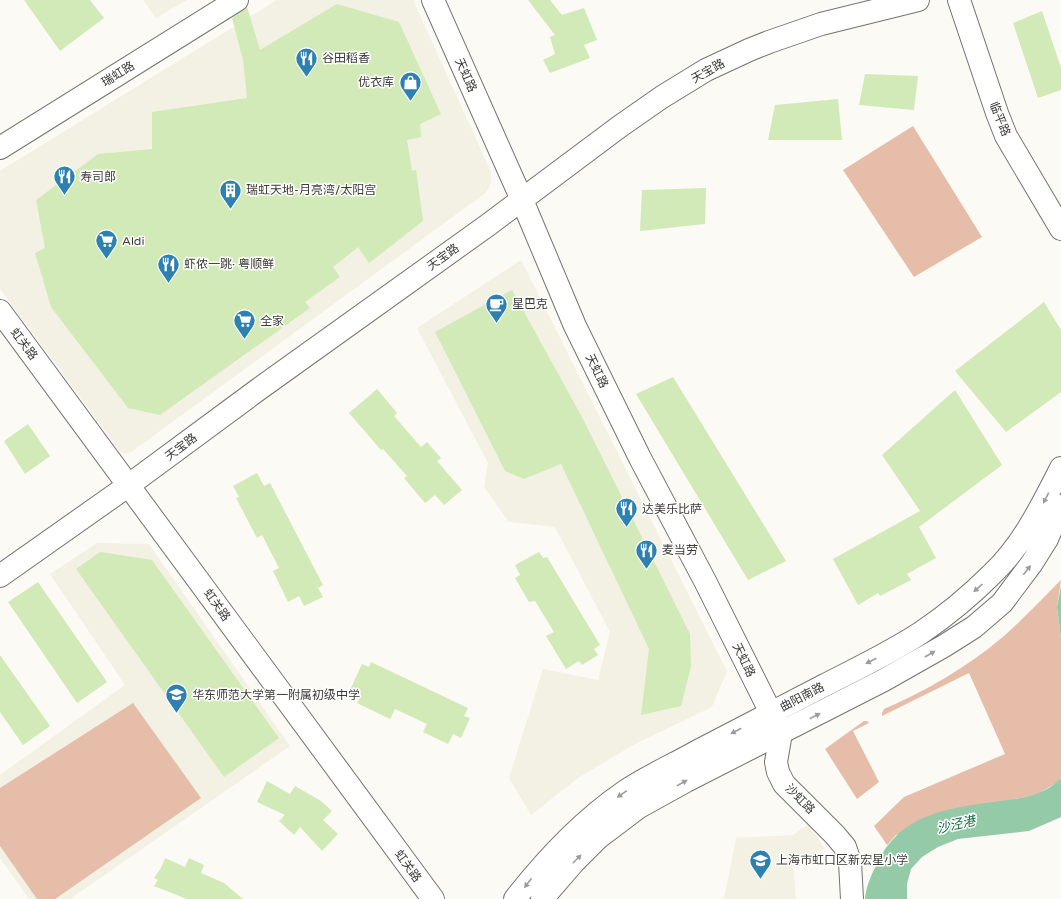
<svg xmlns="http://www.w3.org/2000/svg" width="1061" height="899" font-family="'Varela Round','Noto Sans SC',sans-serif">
<rect width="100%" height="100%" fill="#fbfaf4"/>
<path fill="#f3f1e3" d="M143,0H187L156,18Z
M277,0H413L491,172V181L489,188L484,194L130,453L125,454L120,451L0,289V171Z
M521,260L727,671L712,707L635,744L578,778L531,815L509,778L543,669L598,680L610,632L555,527L509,522L484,487L488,463L417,328Z
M97,543L149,544L290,746L70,899H29L0,858V775L125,685L50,574Z
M808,824L825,849L793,861L796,899H724L736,838L793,835Z"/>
<path fill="#e6bda9" d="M913,126L982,237L914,277L843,170Z
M1061,580L1057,607L1061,639V778L1056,783L1034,796L1014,799L896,835L887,845L874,826L904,797L1005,754L969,673L882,716V713L884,709C926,691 969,666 1004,636C1024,618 1042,599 1061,580Z
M133,703L201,798L55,899H37L0,846V788Z
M864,721H867L869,723L853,731L879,782L857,799L825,749Z"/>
<path fill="#94caa8" d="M1061,586V639L1057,607Z
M1061,778V817L1059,818L1029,831L958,839L938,847L922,857L911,869L907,884V899H865C866,886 872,873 878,862C902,812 951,808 1000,801C1024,798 1043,796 1061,778Z"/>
<path fill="#d1eab7" d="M24,0H90L104,18L60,51Z
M528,0H550L562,15L584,8L597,40L584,45L590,58L550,73L543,60L555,54L550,37L555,35Z
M337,4L399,22L441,114L420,124L421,137L407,140L412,171L416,170L423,221L369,263L358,247L333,267L340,277L305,302L310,308L160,415L128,408L51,307L35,253L45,248L36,200L98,154L152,149V112L247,98L243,60L232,18L247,7L260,50Z
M1042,11L1061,68V90L1038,98L1013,23Z
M865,74L918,76L914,110L859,105Z
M838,99L842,140H768L775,105Z
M706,188L705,224L640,231L642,190Z
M512,290L583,419L690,634L691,666L681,706L641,715L649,649L561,464L524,479L505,471L435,332Z
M1044,302L1061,330V392L1006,432L955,371Z
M673,377L786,561L748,580L636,394Z
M377,389L397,413L394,416L421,447L427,442L441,458L437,461L462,490L444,505L435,495L425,503L404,478L407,476L383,449L381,450L349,413Z
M955,390L1002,465L919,527L936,558L907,574L911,580L880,596L878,593L858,605L833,559L920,511L882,455Z
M28,424L50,456L25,474L4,441Z
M257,473L264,486L270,483L323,585L318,588L323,597L304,606L299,596L288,602L273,571L279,568L262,535L257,538L236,498L239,497L233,486Z
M100,552L152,560L279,738L224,777L76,569Z
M539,552L543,558L547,557L600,645L594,649L598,655L582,665L579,661L566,669L546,636L554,632L535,601L529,602L515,578L520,575L515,565Z
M38,582L107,682L77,703L8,602Z
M0,655L50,726L23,745L0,712Z
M371,662L468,708L464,716L470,718L461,738L453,734L448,744L423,732L427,724L395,709L390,719L357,703L361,695L350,690L362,664L369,667Z
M267,781L290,794L295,786L321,801L332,811L323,820L338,834L322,851L300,827L294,835L279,821L285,815L257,802Z
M165,858L185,867L189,858L204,865L201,873L224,883L243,899H187L154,886L158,880L154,878L161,868Z"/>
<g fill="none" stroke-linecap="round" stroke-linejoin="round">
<defs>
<path id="minor" d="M433,0L522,200L575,326L640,458L705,581L781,733L776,762L778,772L784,784L835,835L845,847L850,862L852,899
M0,148L237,0
M0,311L433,899
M0,576L129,485L259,389L488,225L619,127L662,97L706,70L749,50L769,42L821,24L918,0"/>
<path id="major" d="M959,0L997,113L1006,136L1061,229
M515,899C547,858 582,821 624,792C646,777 673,765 696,752C739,730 782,707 825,685C858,668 892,652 922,632C947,615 970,596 991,575C1023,545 1041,507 1061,468
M542,899L574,862L598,838L639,807L686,781L884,680L944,646L974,627L1002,603L1032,563L1047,539L1061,506"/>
</defs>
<use href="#minor" stroke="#74746e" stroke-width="24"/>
<use href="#major" stroke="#74746e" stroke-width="24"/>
<use href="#minor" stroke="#fff" stroke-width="22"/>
<use href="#major" stroke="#fff" stroke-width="22"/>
</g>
<defs><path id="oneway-solid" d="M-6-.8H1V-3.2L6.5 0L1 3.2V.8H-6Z"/></defs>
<g fill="#9d9c9c">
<use href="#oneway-solid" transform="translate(1046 498) rotate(117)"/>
<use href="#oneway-solid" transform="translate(1027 570) rotate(-52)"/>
<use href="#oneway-solid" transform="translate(978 588) rotate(138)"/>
<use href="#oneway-solid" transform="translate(930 654) rotate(-30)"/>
<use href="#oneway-solid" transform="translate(871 661) rotate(153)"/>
<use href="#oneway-solid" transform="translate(815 716) rotate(-27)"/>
<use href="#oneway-solid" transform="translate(736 731) rotate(152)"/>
<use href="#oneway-solid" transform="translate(682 783) rotate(-29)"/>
<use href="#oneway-solid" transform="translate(622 794) rotate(145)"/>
<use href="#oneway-solid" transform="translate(577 859) rotate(-45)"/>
<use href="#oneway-solid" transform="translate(528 883) rotate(127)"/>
</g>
<defs>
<symbol id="restaurant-pin" viewBox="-11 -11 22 30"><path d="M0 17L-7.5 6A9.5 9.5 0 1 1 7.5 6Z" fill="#2d80b0" stroke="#fffffe"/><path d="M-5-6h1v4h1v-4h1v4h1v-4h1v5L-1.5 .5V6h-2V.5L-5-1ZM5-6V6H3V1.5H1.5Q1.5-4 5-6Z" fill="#fff"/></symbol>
<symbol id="shop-pin" viewBox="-11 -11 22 30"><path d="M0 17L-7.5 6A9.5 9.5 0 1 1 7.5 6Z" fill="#2d80b0" stroke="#fffffe"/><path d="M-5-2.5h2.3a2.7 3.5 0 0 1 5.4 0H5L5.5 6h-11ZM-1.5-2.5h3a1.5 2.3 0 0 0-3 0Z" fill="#fff"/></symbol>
<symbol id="building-pin" viewBox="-11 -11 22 30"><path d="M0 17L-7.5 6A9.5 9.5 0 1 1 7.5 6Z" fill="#2d80b0" stroke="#fffffe"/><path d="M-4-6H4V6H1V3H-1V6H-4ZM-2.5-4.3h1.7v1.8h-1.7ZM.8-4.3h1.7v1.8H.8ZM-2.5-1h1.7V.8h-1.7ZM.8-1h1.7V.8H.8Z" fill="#fff"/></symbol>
<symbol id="supermarket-pin" viewBox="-11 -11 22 30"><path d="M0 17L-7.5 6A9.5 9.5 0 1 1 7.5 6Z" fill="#2d80b0" stroke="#fffffe"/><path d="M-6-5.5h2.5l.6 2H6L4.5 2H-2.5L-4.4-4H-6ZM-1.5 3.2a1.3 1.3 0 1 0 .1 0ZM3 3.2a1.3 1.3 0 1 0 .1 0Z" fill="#fff"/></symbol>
<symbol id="cafe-pin" viewBox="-11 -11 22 30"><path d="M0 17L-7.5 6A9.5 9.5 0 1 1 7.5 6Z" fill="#2d80b0" stroke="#fffffe"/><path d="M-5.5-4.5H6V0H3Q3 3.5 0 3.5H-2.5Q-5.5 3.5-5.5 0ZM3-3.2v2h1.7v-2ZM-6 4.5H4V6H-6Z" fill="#fff"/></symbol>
<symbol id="school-pin" viewBox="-11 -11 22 30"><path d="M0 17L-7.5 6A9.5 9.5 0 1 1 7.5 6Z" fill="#2d80b0" stroke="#fffffe"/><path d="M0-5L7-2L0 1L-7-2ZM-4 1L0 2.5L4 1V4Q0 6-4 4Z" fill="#fff"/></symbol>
</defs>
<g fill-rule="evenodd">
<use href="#restaurant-pin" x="294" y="46" width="25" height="34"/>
<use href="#shop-pin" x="398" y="70" width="25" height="34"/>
<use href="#restaurant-pin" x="52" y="164" width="25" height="34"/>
<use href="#building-pin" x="218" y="178" width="25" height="34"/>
<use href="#supermarket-pin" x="94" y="228" width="25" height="34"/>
<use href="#restaurant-pin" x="156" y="252" width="25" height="34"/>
<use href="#cafe-pin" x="484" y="292" width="25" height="34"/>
<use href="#supermarket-pin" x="232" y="308" width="25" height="34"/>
<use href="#restaurant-pin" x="614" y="496" width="25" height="34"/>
<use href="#restaurant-pin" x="634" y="538" width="25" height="34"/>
<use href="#school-pin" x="164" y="682" width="25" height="34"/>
<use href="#school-pin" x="748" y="848" width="25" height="34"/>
</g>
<g text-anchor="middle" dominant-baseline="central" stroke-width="3" stroke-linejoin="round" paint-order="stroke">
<g font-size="12" fill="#3b3a38" stroke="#fffffe" text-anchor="start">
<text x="322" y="58">谷田稻香</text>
<text x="394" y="82" text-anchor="end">优衣库</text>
<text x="80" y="177">寿司郎</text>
<text x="246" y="190">瑞虹天地-月亮湾/太阳宫</text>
<text x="122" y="241">Aldi</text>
<text x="184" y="264">虾侬一跳· 粤顺鲜</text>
<text x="512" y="304">星巴克</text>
<text x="260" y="321">全家</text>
<text x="642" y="509">达美乐比萨</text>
<text x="662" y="550">麦当劳</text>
<text x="192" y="695">华东师范大学第一附属初级中学</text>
<text x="776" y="860">上海市虹口区新宏星小学</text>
</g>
<g font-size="12" fill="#3b3a38" stroke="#fffffe">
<text transform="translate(708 71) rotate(-29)">天宝路</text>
<text transform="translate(118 74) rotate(-32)">瑞虹路</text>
<text transform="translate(466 75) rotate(66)">天虹路</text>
<text transform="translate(1000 119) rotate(68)">临平路</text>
<text transform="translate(443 257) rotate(-36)">天宝路</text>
<text transform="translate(24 344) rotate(53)">虹关路</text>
<text transform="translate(597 371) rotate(64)">天虹路</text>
<text transform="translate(181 447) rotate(-37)">天宝路</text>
<text transform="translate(217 605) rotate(54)">虹关路</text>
<text transform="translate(744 660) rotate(64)">天虹路</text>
<text transform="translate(802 697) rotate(-27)">曲阳南路</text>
<text transform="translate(800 799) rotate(45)">沙虹路</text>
<text transform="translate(408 866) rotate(54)">虹关路</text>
</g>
<g font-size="13" font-style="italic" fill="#0f683e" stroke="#fffffe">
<text transform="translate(956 825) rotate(-13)">沙泾港</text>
</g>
</g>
</svg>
